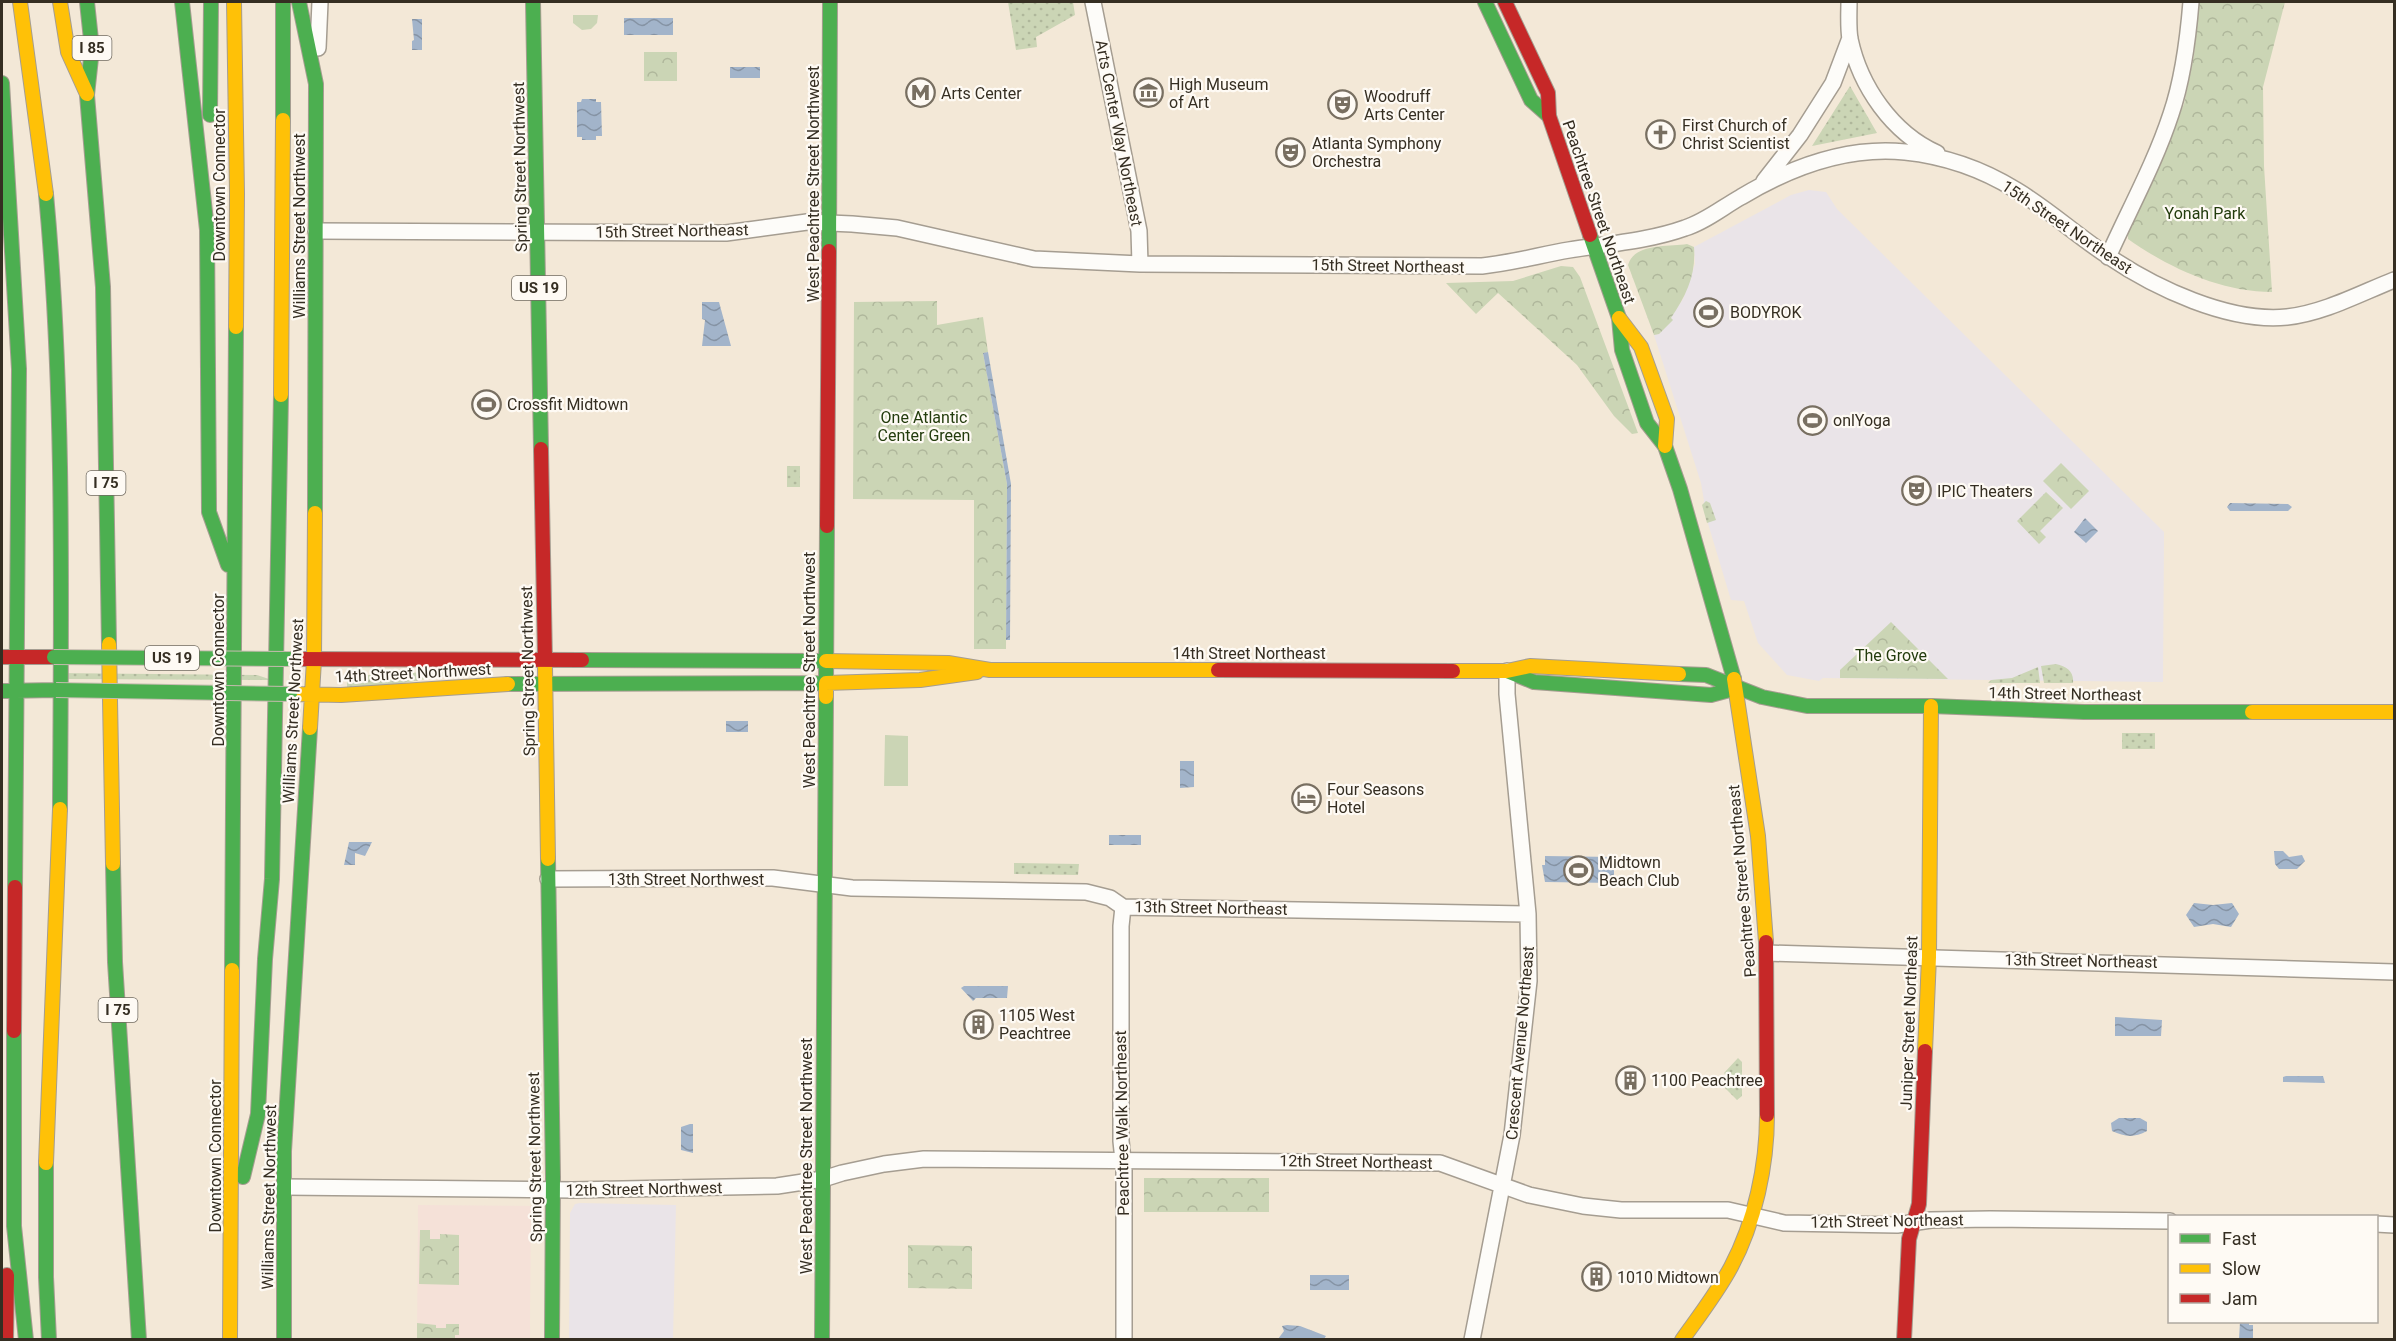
<svg xmlns="http://www.w3.org/2000/svg" width="2396" height="1341" font-family="Roboto,sans-serif">
<defs>
<pattern id="grass-dots" width="8" height="8" patternUnits="userSpaceOnUse" patternTransform="scale(1.5)"><rect width="8" height="8" fill="#cbd5b5"/><path d="M2 2h.1M6 6h.1" fill="none" stroke="#afb79b" stroke-width="1.8" stroke-linecap="round"/></pattern>
<pattern id="forest-crowns" width="20" height="18" patternUnits="userSpaceOnUse" patternTransform="scale(1.5)"><rect width="20" height="18" fill="#cbd5b5"/><path d="M2 6a3 3 0 1 1 6 0M12 15a3 3 0 1 1 6 0" fill="none" stroke="#afb79b"/></pattern>
<pattern id="water-waves" width="16" height="10" patternUnits="userSpaceOnUse" patternTransform="scale(1.5)"><rect width="16" height="10" fill="#a2b4ca"/><path d="M0 5q4-4 8 0t8 0" fill="none" stroke="#8593a4"/></pattern>
</defs>
<rect width="100%" height="100%" fill="#f3e8d7"/>
<path fill="#eae4e8" d="M1809,190L1826,192L1837,209L2164,532L2163,682L1823,678L1819,681L1787,675L1758,643L1744,601L1731,600L1703,507L1704,501L1701,483L1654,335L1659,334L1672,320L1670,318L1683,299L1695,264L1694,247L1791,195Z
M580,1203L676,1205L673,1339H569L570,1213L575,1204Z"/>
<path fill="#f5e1d8" d="M418,1205L531,1206L530,1339L417,1340Z"/>
<path fill="url(#grass-dots)" d="M1008,2H1073L1075,15L1036,37L1037,47L1016,50Z
M1850,86L1877,133L1812,146Z
M787,466H800V487H787Z
M1706,501L1710,503L1716,520L1707,523L1702,505Z
M2056,664C2067,667 2074,671 2073,683H2044L2041,666Z
M2038,667L2040,683H1988L1991,680L2012,678Z
M464,668V672L392,685L347,687V675H391Z
M55,673L257,675L272,680L69,679Z
M2122,733H2155V749H2122Z
M1014,863L1079,864L1078,875L1014,874Z
M1738,1058L1742,1062V1096L1737,1100L1720,1083L1727,1076L1724,1073Z"/>
<path fill="url(#forest-crowns)" d="M2199,2H2285L2263,87L2264,166L2272,292C2221,292 2169,268 2128,239V228L2142,202L2184,104L2194,55Z
M644,52H677V81H644Z
M1687,244L1694,247C1696,275 1687,294 1671,318L1673,320L1659,334L1654,335L1628,265C1634,243 1668,247 1687,244Z
M1561,266L1573,267L1580,277L1638,433L1632,434L1614,416L1577,365L1498,293L1476,314L1446,283L1513,281Z
M937,301V325L983,317L988,352L983,353L1007,484L1006,649H974V500L853,499L854,302Z
M2061,463L2089,491L2071,509L2043,481Z
M2046,492L2063,508L2040,531L2046,537L2039,544L2017,521Z
M1891,622L1948,679L1840,678V670Z
M1144,1178H1269V1212H1144Z
M420,1230H430V1239H440V1234L459,1235V1285L419,1284Z
M908,1245L972,1246V1289L908,1288Z
M417,1323L436,1325V1328H446V1324H459V1335H455V1339H417Z"/>
<path fill="#cbd5b5" d="M573,15H598L597,23L591,29L582,30L573,23Z
M885,735L908,736V786H884Z"/>
<path fill="url(#water-waves)" d="M624,18H673V35H624Z
M412,19H422V50H412V41L414,40Z
M730,67H760V78H730Z
M582,99H596V102H601L602,136H596V140H582V137H577V102H581Z
M702,302H719L731,346H702L705,320L702,319Z
M988,352L1011,484L1010,640H1006L1007,484L983,353Z
M2230,503L2288,504L2292,507L2288,511H2230L2227,507Z
M2085,518L2098,531L2086,543L2074,532Z
M726,721H748V732H726Z
M1180,761H1194V787L1180,788Z
M1109,835H1141V845H1109Z
M349,842H372L365,856L355,853V865H344Z
M2274,851H2283L2289,857L2302,855L2305,861L2297,869H2279L2275,864Z
M1545,856L1614,857V883L1545,882L1542,865H1545Z
M2194,903L2213,905L2232,903L2239,914L2231,927L2213,924L2194,927L2186,915Z
M964,986H1008L1007,998H976L973,1001L961,988Z
M2115,1017L2162,1020L2161,1036H2115Z
M2286,1076H2323L2325,1083L2283,1082V1077Z
M2119,1118H2140L2147,1122V1131C2134,1138 2125,1137 2112,1131L2111,1123Z
M690,1124H693V1153L681,1150V1127Z
M1310,1275H1349V1290H1310Z
M2240,1322H2249V1325H2253V1339H2239Z
M1287,1325L1300,1326L1326,1336L1324,1339H1278L1284,1331L1282,1326Z"/>
<g fill="none" stroke-linecap="round" stroke-linejoin="round">
<defs>
<path id="street" d="M1093,2L1139,231L1140,264
M1849,2C1849,13 1848,27 1850,39C1860,86 1892,133 1937,153
M318,48L320,2
M1764,181L1800,135L1833,83L1850,38
M316,231L726,233L807,222L852,224L897,228L1034,259L1140,264L1482,266C1512,263 1540,255 1569,250C1607,244 1649,241 1685,228C1705,222 1723,207 1741,197C1791,167 1846,146 1905,152C1944,156 1982,169 2016,190C2048,209 2076,235 2108,256C2155,288 2229,323 2287,317C2324,313 2361,293 2394,280
M2108,257C2129,210 2155,163 2171,114C2183,79 2188,39 2191,2
M548,879L773,878L852,888L1086,892L1110,898L1123,907L1528,914
M1123,907L1121,926V1141L1124,1170V1340
M1767,953L2394,972
M284,1187L572,1190L777,1186L823,1179L842,1173L884,1164L924,1159L1440,1163L1529,1195L1583,1206L1621,1210H1728L1784,1223L1897,1225L1931,1220L1990,1219L2170,1221
M2376,1224L2394,1225
M1472,1340L1512,1135L1529,981L1528,914L1507,694V671"/>
<path id="fast" d="M87,2L92,49L87,95L103,287L109,644
M182,2L207,230L209,512L228,565
M299,2L316,84
M533,2L541,449
M1485,2L1531,100L1549,116
M2,83L19,369L15,887
M210,115L211,2
M283,120V2
M46,194C65,398 61,604 60,809
M1590,235L1619,318L1622,350L1647,423L1665,446L1680,489L1734,679
M829,251L830,2
M315,513L316,84
M582,660L826,661
M1507,671L1534,682L1711,695L1737,688
M1679,674L1706,675L1762,697L1807,706H1931L2084,712H2252
M508,684L826,683L827,526
M2,691L56,690
M548,859L553,1177L552,1340
M113,864L115,962L139,1340
M232,970L236,327
M14,1031V1226L26,1340
M46,1163V1277L49,1340
M243,1177L258,1114L265,959L272,879L281,395
M284,1340V1151L310,728
M822,1340L826,697"/>
<path id="slow" d="M20,2L46,194
M60,2L68,52L87,94
M234,2L237,194L236,327
M1619,318L1641,347L1667,419L1665,446
M281,395L283,120
M109,644L113,864
M826,661L948,663L990,670H1218
M545,666L548,859
M1453,671H1507L1530,666L1679,674
M1734,679L1758,836L1766,942
M290,694L341,695L508,684
M826,697V683L920,680L977,672
M2252,712H2394
M310,728L314,660L315,513
M1925,1051L1929,957L1931,706
M46,1163L60,809
M230,1340L232,970
M1682,1340C1699,1316 1717,1293 1731,1267C1755,1222 1767,1165 1767,1115"/>
<path id="jam" d="M1505,2L1548,93L1549,116L1590,235
M541,449L545,660
M827,526L829,251
M2,657H54
M290,659L582,660
M1218,670L1453,671
M1766,942L1767,1115
M14,1031L15,887
M6,1340L7,1275
M1904,1340L1909,1239L1919,1204L1925,1051"/>
</defs>
<use href="#street" stroke="#a59d91" stroke-width="18"/>
<use href="#fast" stroke="#a59d91" stroke-width="16"/>
<use href="#slow" stroke="#a59d91" stroke-width="16"/>
<use href="#jam" stroke="#a59d91" stroke-width="16"/>
<use href="#street" stroke="#fdfcf9" stroke-width="15"/>
<use href="#fast" stroke="#4caf50" stroke-width="14"/>
<use href="#slow" stroke="#ffc107" stroke-width="14"/>
<use href="#jam" stroke="#c62828" stroke-width="14"/>
<defs>
<path id="fast-bridge" d="M54,657L290,659
M56,690L290,694"/>
</defs>
<use href="#fast-bridge" stroke="#c6bbaf" stroke-width="16" stroke-linecap="butt"/>
<use href="#fast-bridge" stroke="#4caf50" stroke-width="14"/>
</g>
<defs>
<symbol id="metro-ring" viewBox="-11 -11 22 22"><circle r="9.5" fill="#fefaf4" stroke="#786f61" stroke-width="1.5"/><path d="M-5.5 5V-5H-3L0 0L3-5H5.5V5H3V-.5L0 4L-3-.5V5Z" fill="#786f61"/></symbol>
<symbol id="museum-ring" viewBox="-11 -11 22 22"><circle r="9.5" fill="#fefaf4" stroke="#786f61" stroke-width="1.5"/><path d="M0-6L6-3V-2H-6V-3ZM-5-1h2V3h-2ZM-1-1h2V3h-2ZM3-1h2V3H3ZM-6 4H6V6H-6Z" fill="#786f61"/></symbol>
<symbol id="theatre-ring" viewBox="-11 -11 22 22"><circle r="9.5" fill="#fefaf4" stroke="#786f61" stroke-width="1.5"/><path d="M-5-5.5Q0-4 5-5.5V0Q5 5 0 6Q-5 5-5 0ZM-3.3-2.5H-1v1.5H-3.3ZM1-2.5H3.3v1.5H1ZM-2.8 1Q0 5.5 2.8 1Z" fill="#786f61"/></symbol>
<symbol id="church-ring" viewBox="-11 -11 22 22"><circle r="9.5" fill="#fefaf4" stroke="#786f61" stroke-width="1.5"/><path d="M-1.2-6h2.4v3.5h3.3v2.4h-3.3V6h-2.4V-.1h-3.3v-2.4h3.3Z" fill="#786f61"/></symbol>
<symbol id="stadium-ring" viewBox="-11 -11 22 22"><circle r="9.5" fill="#fefaf4" stroke="#786f61" stroke-width="1.5"/><path d="M0-5a6.5 5 0 1 0 0 10a6.5 5 0 1 0 0-10ZM-3.5-1.8h7v3.6h-7Z" fill="#786f61"/></symbol>
<symbol id="hotel-ring" viewBox="-11 -11 22 22"><circle r="9.5" fill="#fefaf4" stroke="#786f61" stroke-width="1.5"/><path d="M-6-4.5h1.5V1H6V5H4.5V3h-9V5H-6ZM-4 0a1.8 1.8 0 1 1 3.6 0ZM.5 0V-2.5h3Q6-2.5 6 0Z" fill="#786f61"/></symbol>
<symbol id="building-ring" viewBox="-11 -11 22 22"><circle r="9.5" fill="#fefaf4" stroke="#786f61" stroke-width="1.5"/><path d="M-4-6H4V6H1V3H-1V6H-4ZM-2.5-4.3h1.7v1.8h-1.7ZM.8-4.3h1.7v1.8H.8ZM-2.5-1h1.7V.8h-1.7ZM.8-1h1.7V.8H.8Z" fill="#786f61"/></symbol>
</defs>
<g fill-rule="evenodd">
<use href="#metro-ring" x="904" y="76" width="33" height="33"/>
<use href="#museum-ring" x="1132" y="76" width="33" height="33"/>
<use href="#theatre-ring" x="1326" y="88" width="33" height="33"/>
<use href="#church-ring" x="1644" y="118" width="33" height="33"/>
<use href="#theatre-ring" x="1274" y="136" width="33" height="33"/>
<use href="#stadium-ring" x="1692" y="296" width="33" height="33"/>
<use href="#stadium-ring" x="470" y="388" width="33" height="33"/>
<use href="#stadium-ring" x="1796" y="404" width="33" height="33"/>
<use href="#theatre-ring" x="1900" y="474" width="33" height="33"/>
<use href="#hotel-ring" x="1290" y="782" width="33" height="33"/>
<use href="#stadium-ring" x="1562" y="854" width="33" height="33"/>
<use href="#building-ring" x="962" y="1008" width="33" height="33"/>
<use href="#building-ring" x="1614" y="1064" width="33" height="33"/>
<use href="#building-ring" x="1580" y="1260" width="33" height="33"/>
</g>
<g text-anchor="middle" dominant-baseline="central" stroke-width="4.5" stroke-linejoin="round" paint-order="stroke">
<g fill="#fefaf4" stroke="#716b61" stroke-width="1.5">
<rect x="72.5" y="36" width="39" height="24" rx="4.5"/>
<rect x="512" y="276" width="54" height="24" rx="4.5"/>
<rect x="86.5" y="471" width="39" height="24" rx="4.5"/>
<rect x="145" y="646" width="54" height="24" rx="4.5"/>
<rect x="98.5" y="998" width="39" height="24" rx="4.5"/>
</g>
<g font-size="15" font-weight="bold" fill="#352e22">
<text x="92" y="48">I 85</text>
<text x="539" y="288">US 19</text>
<text x="106" y="483">I 75</text>
<text x="172" y="658">US 19</text>
<text x="118" y="1010">I 75</text>
</g>
<g font-size="16" fill="#352e22" stroke="#fefaf4" text-anchor="start">
<text x="1169" y="84">High Museum<tspan x="1169" dy="18">of Art</tspan></text>
<text x="941" y="93">Arts Center</text>
<text x="1364" y="96">Woodruff<tspan x="1364" dy="18">Arts Center</tspan></text>
<text x="1682" y="125">First Church of<tspan x="1682" dy="18">Christ Scientist</tspan></text>
<text x="1312" y="143">Atlanta Symphony<tspan x="1312" dy="18">Orchestra</tspan></text>
<text x="1730" y="312">BODYROK</text>
<text x="507" y="404">Crossfit Midtown</text>
<text x="1833" y="420">onlYoga</text>
<text x="1937" y="491">IPIC Theaters</text>
<text x="1327" y="789">Four Seasons<tspan x="1327" dy="18">Hotel</tspan></text>
<text x="1599" y="862">Midtown<tspan x="1599" dy="18">Beach Club</tspan></text>
<text x="999" y="1015">1105 West<tspan x="999" dy="18">Peachtree</tspan></text>
<text x="1651" y="1080">1100 Peachtree</text>
<text x="1617" y="1277">1010 Midtown</text>
</g>
<g font-size="16" fill="#352e22" stroke="#fefaf4">
<text transform="translate(1119 133) rotate(79)">Arts Center Way Northeast</text>
<text transform="translate(520 167) rotate(-91)">Spring Street Northwest</text>
<text transform="translate(813 184) rotate(-90)">West Peachtree Street Northwest</text>
<text transform="translate(219 185) rotate(-90)">Downtown Connector</text>
<text transform="translate(1599 212) rotate(71)">Peachtree Street Northeast</text>
<text transform="translate(299 226) rotate(-90)">Williams Street Northwest</text>
<text transform="translate(2067 227) rotate(34)">15th Street Northeast</text>
<text transform="translate(672 231) rotate(-1)">15th Street Northeast</text>
<text transform="translate(1388 266) rotate(1)">15th Street Northeast</text>
<text x="1249" y="653">14th Street Northeast</text>
<text transform="translate(218 670) rotate(-90)">Downtown Connector</text>
<text transform="translate(809 670) rotate(-90)">West Peachtree Street Northwest</text>
<text transform="translate(528 671) rotate(-91)">Spring Street Northwest</text>
<text transform="translate(413 673) rotate(-3)">14th Street Northwest</text>
<text transform="translate(2065 694) rotate(1)">14th Street Northeast</text>
<text transform="translate(293 711) rotate(-87)">Williams Street Northwest</text>
<text x="686" y="879">13th Street Northwest</text>
<text transform="translate(1742 881) rotate(-95)">Peachtree Street Northeast</text>
<text transform="translate(1211 908) rotate(1)">13th Street Northeast</text>
<text transform="translate(2081 961) rotate(1)">13th Street Northeast</text>
<text transform="translate(1909 1023) rotate(-88)">Juniper Street Northeast</text>
<text transform="translate(1520 1043) rotate(-85)">Crescent Avenue Northeast</text>
<text transform="translate(1122 1123) rotate(-91)">Peachtree Walk Northeast</text>
<text transform="translate(215 1156) rotate(-90)">Downtown Connector</text>
<text transform="translate(806 1156) rotate(-90)">West Peachtree Street Northwest</text>
<text transform="translate(535 1157) rotate(-91)">Spring Street Northwest</text>
<text transform="translate(1356 1162) rotate(1)">12th Street Northeast</text>
<text transform="translate(644 1189) rotate(-1)">12th Street Northwest</text>
<text transform="translate(269 1197) rotate(-89)">Williams Street Northwest</text>
<text transform="translate(1887 1221) rotate(-1)">12th Street Northeast</text>
</g>
<g font-size="16" fill="#233c0d" stroke="#fefaf4">
<text x="2205" y="213">Yonah Park</text>
<text x="924" y="417">One Atlantic<tspan x="924" dy="18">Center Green</tspan></text>
<text x="1891" y="655">The Grove</text>
</g>
</g>
<rect width="2396" height="1341" fill="none" stroke="#352e22" stroke-width="6"/>
<rect x="2168" y="1215" width="210" height="108" fill="#fefaf4" stroke="#aea8a0" stroke-width="1.5"/>
<rect x="2180" y="1234" width="30" height="9" fill="#4caf50" stroke="#aea8a0" stroke-width="1.5"/>
<text x="2222" y="1245" font-size="18" fill="#352e22">Fast</text>
<rect x="2180" y="1264" width="30" height="9" fill="#ffc107" stroke="#aea8a0" stroke-width="1.5"/>
<text x="2222" y="1275" font-size="18" fill="#352e22">Slow</text>
<rect x="2180" y="1294" width="30" height="9" fill="#c62828" stroke="#aea8a0" stroke-width="1.5"/>
<text x="2222" y="1305" font-size="18" fill="#352e22">Jam</text>
</svg>
